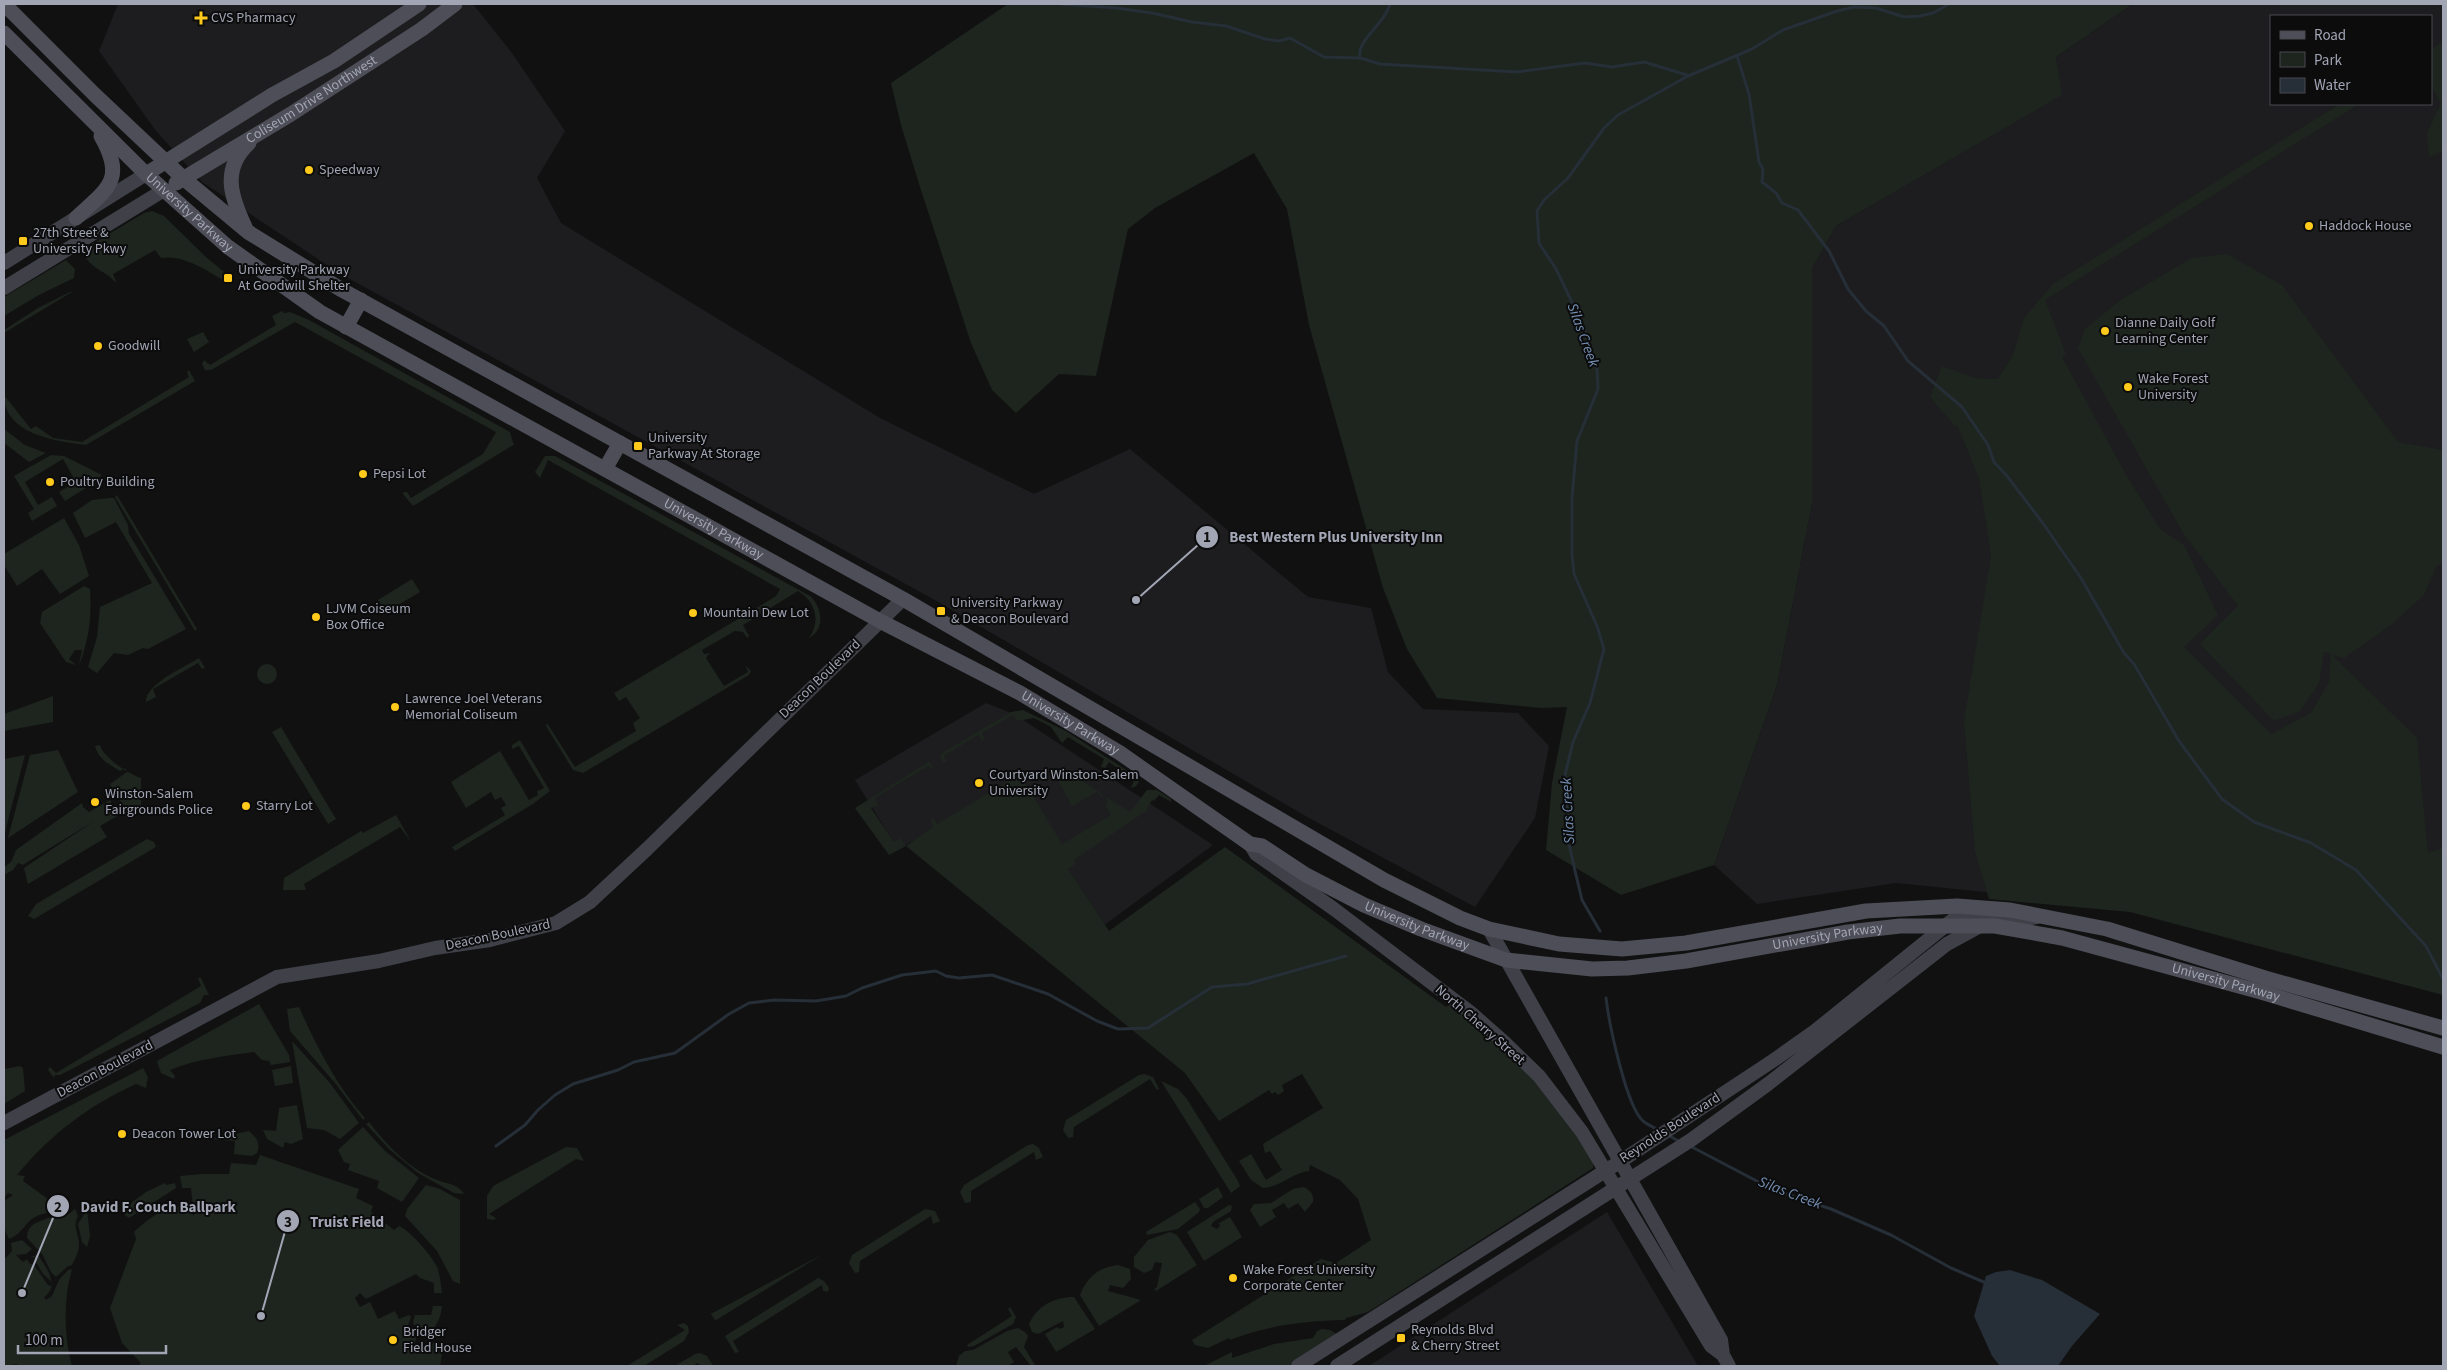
<svg xmlns="http://www.w3.org/2000/svg" width="2447" height="1370" font-family="'Source Sans 3',sans-serif">
<rect width="100%" height="100%" fill="#111112"/>
<path fill="#1d1d1f" fill-rule="evenodd" d="M118,4H473L512,53L565,131L537,178L561,223L880,418L1034,494L1130,449L1308,597L1371,608L1388,672L1423,709L1518,713L1549,746L1535,818L1475,907L1309,818L933,599L339,273L202,182L156,131L99,51Z
M2133,4H2443V986L2134,907L1896,883L1757,904L1714,865L1777,685L1812,504V269L1836,226L2061,95L2056,57ZM2271,16H2431V104H2271Z
M986,703L1014,714L1213,845L1099,929L1007,793L898,849L855,780Z
M1607,1212L1698,1366H1369Z"/>
<path fill="#1d251e" d="M1008,4H2133L2056,57L2062,95L1836,226L1812,269V504L1777,685L1714,865L1621,895L1546,850L1552,783L1567,707L1541,708L1437,698L1407,649L1383,588L1309,325L1287,209L1254,153L1155,208L1128,229L1096,376L1059,374L1016,413L992,390L971,343L919,184L901,125L891,83Z
M2443,42V151L2429,157L2427,133L2441,103L2431,86V49Z
M2340,104H2359L2045,300L2066,354L2062,357L2125,473L2160,529L2184,545L2218,615L2184,647L2271,734L2311,713L2329,682L2331,654L2324,652L2319,683L2300,711L2274,721L2200,644L2238,606L2183,533L2078,348L2085,329L2122,299L2192,258L2227,254L2282,285L2398,442L2443,450V562L2436,567L2424,595L2391,625L2344,658L2332,655L2417,738L2428,853L2443,848V995L2130,912L1989,899L1975,851L1964,721L1991,556L1979,478L1957,425L1955,426L1930,397L1942,366L1975,378L1998,379L2013,355L2024,318L2053,284Z
M152,211L164,216L206,257L235,281L230,284C210,273 185,254 161,258L155,250L113,274L116,281L115,282C106,271 94,270 86,258L89,246L144,213Z
M66,260L75,269L74,278L39,295L4,316V297Z
M70,292H72L4,333V330L38,308Z
M282,311L284,313L290,312L309,320L510,432L513,443L515,444L413,506L403,494L404,492H407L411,498L483,454L496,432L295,322L211,370H205L202,364L204,360L210,365L276,325L272,316Z
M203,332L209,342L194,352L187,339Z
M189,370L195,381L86,445C55,441 4,434 4,395L31,429L36,426L53,438L82,442L189,377L187,372Z
M4,429L25,445L46,453L29,462L4,443Z
M51,455L64,456L102,475L98,478L99,480L65,501L59,492L76,482L63,459L25,482L38,505L52,497L57,506L32,521L28,513L34,509L14,476Z
M545,456H555L810,596C822,607 826,629 809,638C821,621 816,602 798,591L743,625L749,636L747,638L743,632L735,631L702,650L704,654L710,653L706,658L724,686L748,672L746,666L751,671L749,675L583,773L573,770L546,726L547,723L575,767L636,731L633,723L640,718L626,697L619,701L614,693L768,601L776,596L780,589L548,460L540,478L535,472Z
M117,495L197,629L195,631L115,497Z
M110,498H114L128,525L129,534L186,629L148,649L143,648L128,655L114,653L97,673L88,667L97,637L100,607L152,583L116,522L85,538L73,513L92,500Z
M64,518L79,545L89,576L60,594L42,569L17,586L4,565V554Z
M412,579L420,592L386,612L378,600Z
M84,586L90,589C92,616 89,640 79,665L82,650H75L69,659L76,665L66,662L40,623L42,612Z
M199,658L205,668L202,669L198,663L153,689L156,697L146,702C145,684 185,667 199,658Z
M257 674a10 10 0 1 1 20 0a10 10 0 1 1-20 0Z
M53,696V722L4,731V714Z
M1023,710L1066,731L1137,777L1139,782L1136,786L1131,788L1134,780L1109,762L1105,768L1101,767L1104,759L1068,737L1062,743L1051,727L1034,718L1017,721L1013,715L982,733L985,740L982,741L978,735L944,756L947,762H943L940,758L942,753L1011,712Z
M281,727L336,819L328,824L272,732Z
M520,740L550,791L533,804L455,851L452,847L505,815L501,808L506,805L501,797L495,800L491,792L466,808L451,782L500,751L529,800L538,795L537,791L544,788L519,746L512,749V745Z
M100,745C103,757 128,774 141,778V805L132,820L110,784L127,772L125,768L120,771C109,764 99,760 95,746Z
M58,750L78,792L8,838L30,755Z
M25,755L4,836V759Z
M928,762H930L935,771L928,766L875,798L878,805L871,808L894,842L900,838L906,846L933,827L931,819L933,818L937,824L1020,774L1062,844L1111,815L1105,805L1108,803L1105,796L1130,812L1147,790H1157L1171,799V802L1159,795L1154,801L1152,800L1146,811L1074,860L1076,864L1068,869L1109,931L1225,847L1446,1007L1449,1005L1484,1033L1532,1078L1581,1141L1593,1163V1168L1368,1312L1346,1318L1345,1320C1305,1321 1268,1325 1230,1340L1229,1338L1208,1348L1195,1345L1192,1340L1321,1259L1336,1263L1371,1240L1358,1199L1340,1180L1310,1165L1309,1171C1292,1173 1281,1187 1263,1188L1251,1180L1239,1161L1251,1154L1266,1180L1282,1170L1270,1151L1265,1153L1263,1144L1323,1108L1302,1074L1282,1085L1284,1091L1278,1095L1275,1092L1272,1094L1269,1090L1219,1121L1185,1073L906,846L889,855L855,808Z
M1064,768L1102,794L1103,798L1097,792L1072,806L1055,775Z
M110,800L119,815L100,826L107,837L28,884L24,868L94,821L29,861L23,865L18,863L13,870L4,875V867L11,862L16,850L82,803L83,807L89,812Z
M396,815L412,843L400,827L304,884L306,890H283L284,878L361,831L363,833Z
M147,839L154,842L156,847L34,919L28,916L36,904Z
M198,978H201L209,995H204L200,1003L60,1075H55L54,1078L48,1070L50,1067L56,1073L201,986Z
M259,1004L289,1055L290,1062L271,1065L269,1061L262,1060L254,1052C225,1056 197,1059 170,1070L175,1076L174,1079L161,1073L157,1061Z
M299,1007C317,1047 336,1085 365,1118L363,1120L335,1083L290,1031L287,1009Z
M292,1041L330,1083L359,1123L340,1139L324,1130L307,1128Z
M20,1066L23,1068L25,1091L4,1104V1069Z
M291,1066L293,1083L275,1086L272,1070Z
M143,1068L148,1077L146,1088L136,1084C88,1106 51,1134 17,1175L25,1176L23,1181L59,1207C52,1214 45,1212 37,1216C24,1222 24,1233 9,1239L4,1228V1201L13,1195L8,1193L4,1198V1140Z
M1144,1074L1153,1077L1159,1089L1157,1090L1150,1079L1074,1127L1073,1137L1068,1138L1063,1130L1066,1120L1139,1075Z
M1161,1081L1178,1089L1187,1099L1238,1181L1240,1186L1231,1193Z
M297,1105L303,1139L291,1144L285,1142L283,1148L267,1139L263,1130L276,1131L279,1108Z
M369,1122C387,1145 409,1169 437,1180C447,1184 459,1184 464,1194L454,1193L418,1173L389,1149L366,1124Z
M363,1127L385,1151L419,1178L402,1202L377,1188L379,1181L348,1170L350,1164L344,1162L338,1150Z
M249,1131C256,1137 261,1143 257,1153L252,1156L234,1154L235,1141L212,1139Z
M1033,1144L1039,1148L1043,1157L1036,1160L1034,1152L971,1191V1202L965,1203L960,1192L964,1185L1028,1145Z
M566,1147L577,1148L584,1161L576,1159L489,1214L496,1218L494,1220L487,1219V1196L493,1186Z
M260,1155L359,1189L356,1198L373,1206L371,1212L394,1230L399,1226C411,1231 433,1257 438,1269C440,1277 441,1285 442,1293H434V1283L420,1278L416,1274L366,1299L360,1293L355,1298L360,1307L370,1302L378,1319L395,1311L399,1319L409,1315L411,1317L406,1332L417,1336L414,1345L420,1347V1350L429,1353L433,1342L439,1344L442,1354L440,1366H138L141,1363L122,1343L110,1308L136,1239L134,1232C145,1222 170,1200 186,1208L194,1216L191,1188H182L180,1176L201,1174H229L231,1163L256,1165Z
M165,1183L166,1185L175,1183L176,1188L129,1218L120,1211L146,1192Z
M426,1185L440,1189L460,1200V1284L453,1281L437,1251L405,1216L407,1209Z
M1218,1187L1223,1197L1208,1208H1204L1199,1199Z
M1303,1187C1311,1190 1314,1195 1313,1202L1305,1212L1298,1203L1288,1209L1284,1203L1272,1210L1276,1217L1260,1227L1250,1210L1254,1204L1271,1203L1293,1189Z
M1195,1202L1200,1209L1199,1212L1178,1229L1147,1235L1146,1232Z
M1229,1205L1232,1206L1231,1211L1213,1222L1211,1226L1217,1229L1220,1226L1219,1223L1230,1217L1242,1237L1204,1261L1187,1232Z
M75,1209L78,1216C72,1226 79,1234 79,1245C79,1252 75,1259 72,1265L67,1267L56,1277L51,1272L42,1254L27,1238C27,1217 53,1222 63,1210L69,1214Z
M925,1209L935,1211L940,1221L933,1224L931,1216L860,1261L859,1272L855,1273L849,1263L852,1255Z
M87,1210L90,1236L87,1247L82,1242L78,1224Z
M1170,1232L1177,1235L1197,1265L1156,1291L1154,1289L1157,1287L1162,1263L1155,1262L1152,1270L1144,1273L1134,1267V1257L1148,1240Z
M22,1240L32,1249L26,1254L16,1255L23,1262L27,1259L30,1264L34,1265L48,1285L51,1286L52,1282L43,1274L36,1262L38,1258L30,1257L38,1255C47,1268 60,1286 44,1297L46,1300L52,1296L59,1280L68,1270L72,1269C63,1300 64,1336 72,1366H18L17,1364L4,1366V1260L12,1251L11,1243Z
M823,1254L718,1319L715,1320L711,1314L705,1317Z
M1118,1265L1130,1269L1131,1279L1123,1288L1110,1285L1108,1291L1141,1300L1099,1326L1080,1295C1087,1277 1099,1267 1118,1265Z
M818,1278L824,1281L829,1288L828,1292L823,1291L822,1285L733,1341L739,1352L735,1353L725,1336Z
M1074,1297L1095,1329L1056,1352L1045,1334L1057,1327L1060,1329L1064,1327L1063,1321L1038,1334L1032,1332L1029,1324C1037,1306 1054,1297 1074,1297Z
M433,1306H442C441,1319 435,1329 424,1338L426,1329L414,1325L413,1322L415,1315H431Z
M1010,1307L1016,1317L1013,1324L974,1346L968,1347L967,1345L1012,1316L1008,1309Z
M684,1323L688,1326L689,1332L684,1341L644,1366H627L685,1330L677,1325Z
M1018,1328L1025,1332L1028,1336L1024,1347L1035,1365L1031,1366L1016,1347L1008,1352L1014,1362L1008,1366H956L959,1356L965,1351L973,1350L1007,1331Z
M1322,1329L1330,1330L1337,1334L1289,1366H1204L1232,1352V1358L1274,1344L1313,1338L1317,1331Z
M700,1353L707,1356L713,1366H700L698,1363L692,1366H675L695,1354Z"/>
<path fill="#262e37" d="M2010,1270L2042,1280L2100,1314L2072,1346L2058,1366H2000L1992,1356L1974,1316L1986,1276L1996,1272Z"/>
<g fill="none" stroke-linecap="round" stroke-linejoin="round">
<path stroke="#262e37" stroke-width="3" d="M1061,4L1116,8L1152,13L1192,22L1226,26L1265,39L1279,41L1290,38L1324,57L1360,58L1380,64L1517,72L1585,63L1612,67L1644,62L1687,75
M1737,56L1749,94L1759,162L1763,169L1762,182L1776,193L1782,203L1798,210L1829,251L1848,289L1866,311L1884,326L1908,361L1962,407L1988,445L1994,462L2007,476L2042,522L2081,578L2124,653L2134,664L2179,741L2222,799L2254,822L2311,843L2356,870L2426,946L2443,979
M1360,58C1356,40 1385,24 1390,4
M1600,931L1582,900L1576,875L1569,844L1565,775L1573,742L1590,703L1604,649L1597,626L1574,574L1572,555V498L1577,441L1598,389L1597,369L1582,323L1556,269L1539,243L1537,211L1544,200L1568,178L1604,128L1618,115L1688,76L1752,49L1783,30L1837,11L1855,7L1876,8L1904,17L1920,16L1933,13L1949,4
M1606,998C1609,1023 1626,1106 1643,1121C1648,1125 1655,1128 1660,1131
M1668,1135L1680,1142
M496,1146L525,1125L538,1110L555,1095L573,1084L618,1070L634,1062L675,1053L729,1014L749,1003L774,1000L816,1001L846,996L862,988L902,975L936,971L946,976L959,978L992,975L1048,994L1097,1021L1118,1029L1148,1028L1212,987L1247,984L1346,956
M1690,1146L1772,1189L1831,1209L1891,1235L1951,1268L1986,1283"/>
<path stroke="#3f4048" stroke-width="14" d="M4,263L146,174
M4,288L164,190
M1250,844L1256,854L1334,909L1470,1012L1505,1043L1539,1076L1582,1132L1711,1346L1723,1355
M1489,929L1721,1340L1723,1355L1729,1366
M4,1123L277,977L379,961L435,948L490,940L556,923L590,902L647,849L903,599
M1298,1366L1621,1161L1774,1060L1815,1031L1955,918L1968,916L2021,920L2037,917
M1337,1366L1691,1140L1768,1084L1947,944L1980,926"/>
<g stroke="#4d4e57" stroke-width="15">
<path d="M4,4L95,95L183,178L248,232L342,290L903,599L1384,880L1460,918L1489,929L1559,944L1622,949L1686,943L1866,911L1957,906L2010,910L2107,929L2265,978L2443,1028"/>
<path id="s1" d="M4,33L146,174L228,247L320,312L880,621L1020,693L1120,753L1250,844L1262,846L1306,875L1364,905L1421,929L1506,960L1592,969L1628,968L1686,961L1848,932L1900,926H1995L2062,938L2261,992L2443,1047"/>
<path d="M146,174L272,95L334,61L419,4"/>
<path id="s2" d="M176,183L291,114L422,29L455,4"/>
<path d="M76,218C108,188 126,180 101,136"/>
<path d="M245,227C231,197 221,169 249,143"/>
<path d="M346,327L361,300"/>
<path d="M605,469L620,443"/>
</g>
</g>
<g fill="#ffca1c" stroke="#0c0c0d" stroke-width="2">
<path d="M198.5 10.5h5v5h5v5h-5v5h-5v-5h-5v-5h5z"/>
<circle cx="309" cy="170" r="5"/>
<circle cx="2309" cy="226" r="5"/>
<rect x="18" y="236" width="10" height="10" rx="2.5"/>
<rect x="223" y="273" width="10" height="10" rx="2.5"/>
<circle cx="2105" cy="331" r="5"/>
<circle cx="98" cy="346" r="5"/>
<circle cx="2128" cy="387" r="5"/>
<rect x="633" y="441" width="10" height="10" rx="2.5"/>
<circle cx="363" cy="474" r="5"/>
<circle cx="50" cy="482" r="5"/>
<rect x="936" y="606" width="10" height="10" rx="2.5"/>
<circle cx="693" cy="613" r="5"/>
<circle cx="316" cy="617" r="5"/>
<circle cx="395" cy="707" r="5"/>
<circle cx="979" cy="783" r="5"/>
<circle cx="95" cy="802" r="5"/>
<circle cx="246" cy="806" r="5"/>
<circle cx="122" cy="1134" r="5"/>
<circle cx="1233" cy="1278" r="5"/>
<rect x="1396" y="1333" width="10" height="10" rx="2.5"/>
<circle cx="393" cy="1340" r="5"/>
</g>
<g text-anchor="middle" dominant-baseline="central" stroke-width="4" stroke-linejoin="round" paint-order="stroke">
<g font-size="14" fill="#a1a5b4" stroke="#0c0c0d" text-anchor="start">
<text x="211" y="18">CVS Pharmacy</text>
<text x="319" y="170">Speedway</text>
<text x="2319" y="226">Haddock House</text>
<text x="33" y="233">27th Street &amp;<tspan x="33" dy="16">University Pkwy</tspan></text>
<text x="238" y="270">University Parkway<tspan x="238" dy="16">At Goodwill Shelter</tspan></text>
<text x="2115" y="323">Dianne Daily Golf<tspan x="2115" dy="16">Learning Center</tspan></text>
<text x="108" y="346">Goodwill</text>
<text x="2138" y="379">Wake Forest<tspan x="2138" dy="16">University</tspan></text>
<text x="648" y="438">University<tspan x="648" dy="16">Parkway At Storage</tspan></text>
<text x="373" y="474">Pepsi Lot</text>
<text x="60" y="482">Poultry Building</text>
<text x="951" y="603">University Parkway<tspan x="951" dy="16">&amp; Deacon Boulevard</tspan></text>
<text x="326" y="609">LJVM Coiseum<tspan x="326" dy="16">Box Office</tspan></text>
<text x="703" y="613">Mountain Dew Lot</text>
<text x="405" y="699">Lawrence Joel Veterans<tspan x="405" dy="16">Memorial Coliseum</tspan></text>
<text x="989" y="775">Courtyard Winston-Salem<tspan x="989" dy="16">University</tspan></text>
<text x="105" y="794">Winston-Salem<tspan x="105" dy="16">Fairgrounds Police</tspan></text>
<text x="256" y="806">Starry Lot</text>
<text x="132" y="1134">Deacon Tower Lot</text>
<text x="1243" y="1270">Wake Forest University<tspan x="1243" dy="16">Corporate Center</tspan></text>
<text x="1411" y="1330">Reynolds Blvd<tspan x="1411" dy="16">&amp; Cherry Street</tspan></text>
<text x="403" y="1332">Bridger<tspan x="403" dy="16">Field House</tspan></text>
</g>
<g font-size="14" fill="#a1a5b4" stroke="#0c0c0d">
<text stroke="none"><textPath href="#s2" startOffset="159">Coliseum Drive Northwest</textPath></text>
<text stroke="none"><textPath href="#s1" startOffset="258">University Parkway</textPath></text>
<text stroke="none"><textPath href="#s1" startOffset="872">University Parkway</textPath></text>
<text transform="translate(820 679) rotate(-44)">Deacon Boulevard</text>
<text stroke="none"><textPath href="#s1" startOffset="1278">University Parkway</textPath></text>
<text stroke="none"><textPath href="#s1" startOffset="1682">University Parkway</textPath></text>
<text transform="translate(498 935) rotate(-12)">Deacon Boulevard</text>
<text stroke="none"><textPath href="#s1" startOffset="2102">University Parkway</textPath></text>
<text stroke="none"><textPath href="#s1" startOffset="2508">University Parkway</textPath></text>
<text transform="translate(1480 1025) rotate(41)">North Cherry Street</text>
<text transform="translate(105 1069) rotate(-28)">Deacon Boulevard</text>
<text transform="translate(1670 1128) rotate(-33)">Reynolds Boulevard</text>
</g>
<g font-size="15" font-style="italic" fill="#748fb3" stroke="#0c0c0d">
<text transform="translate(1583 335) rotate(70)">Silas Creek</text>
<text transform="translate(1568 811) rotate(-93)">Silas Creek</text>
<text transform="translate(1790 1193) rotate(21)">Silas Creek</text>
</g>
</g>
<path fill="none" stroke="#a1a5b4" stroke-width="2" d="M1136 600L1207 537M22 1293L58 1206M261 1316L288 1221"/>
<g fill="#a1a5b4" stroke="#0c0c0d" stroke-width="2">
<circle cx="1136" cy="600" r="5"/>
<circle cx="22" cy="1293" r="5"/>
<circle cx="261" cy="1316" r="5"/>
<circle cx="1207" cy="537" r="12"/>
<circle cx="58" cy="1206" r="12"/>
<circle cx="288" cy="1221" r="12"/>
</g>
<g font-size="15" text-anchor="middle" font-weight="bold" fill="#111">
<text x="1207" y="542">1</text>
<text x="58" y="1212">2</text>
<text x="288" y="1227">3</text>
</g>
<g font-size="15" text-anchor="middle" font-weight="bold" fill="#a1a5b4" stroke="#0c0c0d" stroke-width="4" stroke-linejoin="round" paint-order="stroke">
<text x="1336" y="542">Best Western Plus University Inn</text>
<text x="158" y="1212">David F. Couch Ballpark</text>
<text x="347" y="1227">Truist Field</text>
</g>
<rect width="2447" height="1370" fill="none" stroke="#a1a5b4" stroke-width="10"/>
<rect x="2270" y="15" width="162" height="90" fill="#0c0c0d" stroke="#484950"/>
<rect x="2280" y="31" width="25" height="8" fill="#4d4e57" stroke="#484950"/>
<text x="2314" y="40" font-size="15" fill="#a1a5b4">Road</text>
<rect x="2280" y="52" width="25" height="15" fill="#1d251e" stroke="#484950"/>
<text x="2314" y="65" font-size="15" fill="#a1a5b4">Park</text>
<rect x="2280" y="78" width="25" height="15" fill="#262e37" stroke="#484950"/>
<text x="2314" y="90" font-size="15" fill="#a1a5b4">Water</text>
<path d="M18 1345v8h148v-8" fill="none" stroke="#a1a5b4" stroke-width="2.5"/>
<text x="25" y="1345" font-size="15" fill="#a1a5b4" stroke="#0c0c0d" stroke-width="4" paint-order="stroke">100 m</text>
</svg>
